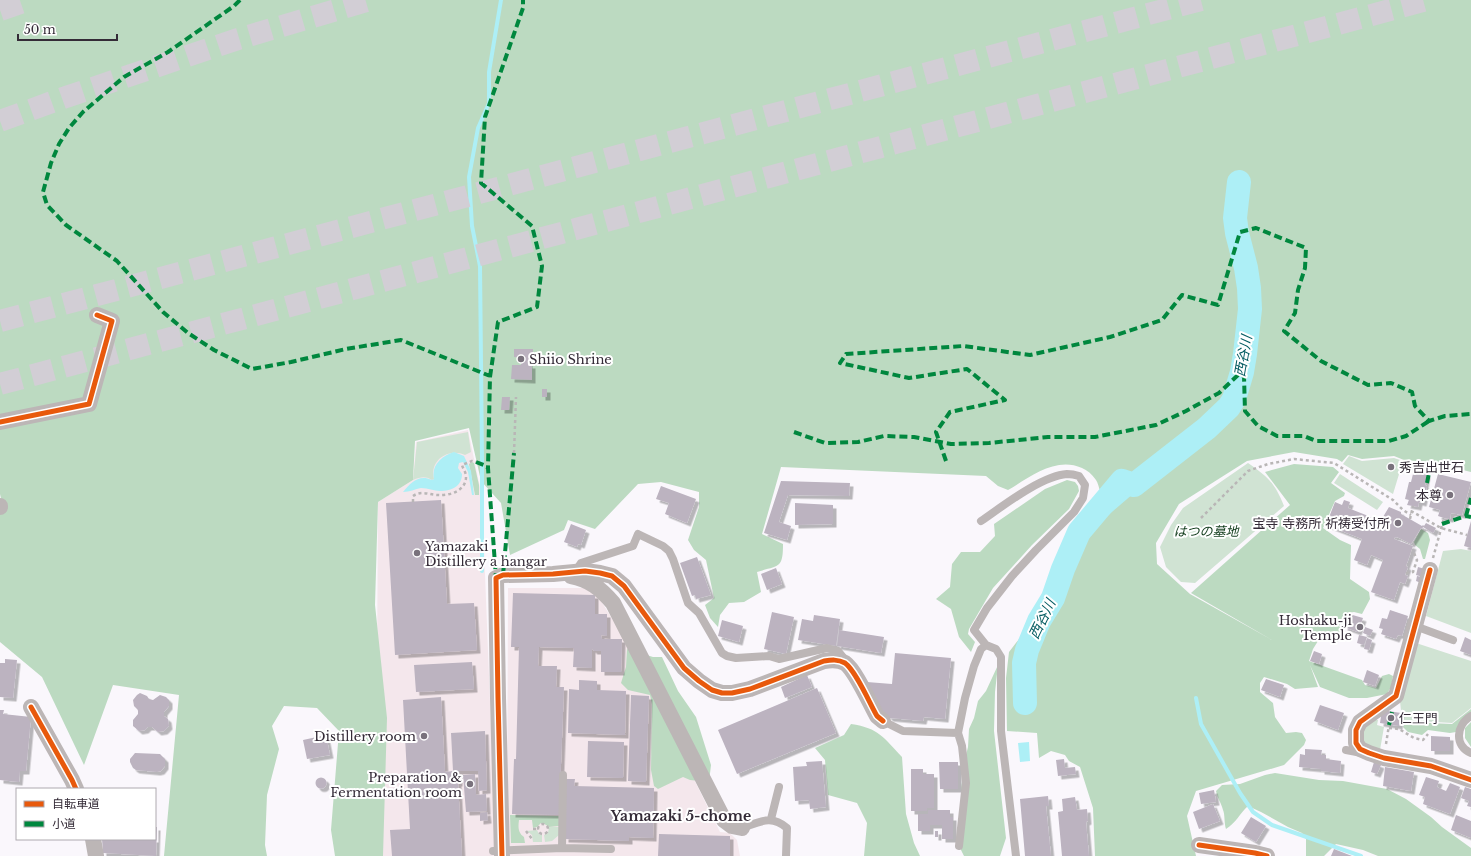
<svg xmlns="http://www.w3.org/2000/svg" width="1471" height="856" font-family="'Libre Baskerville','Noto Sans JP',serif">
<defs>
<filter id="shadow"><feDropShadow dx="3.5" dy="3.5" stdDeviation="0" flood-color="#0004"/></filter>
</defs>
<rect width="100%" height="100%" fill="#faf7fc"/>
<path fill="#f4e7ec" d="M468,430L482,497L496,856H370L376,833L378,502L413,480L416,442Z
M508,588H589L598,596L624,638L720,832L730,833L737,840L740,856H507Z"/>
<path fill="#d0e3d3" d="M468,432L471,452L465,455C448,447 429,461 434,479L432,480C425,476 421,477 413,480L417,442Z
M1349,456L1362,461L1394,458L1403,461L1393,494L1343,464Z
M1248,463C1268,477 1275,483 1284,506L1195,583L1181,582L1166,567L1160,547L1171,525L1183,508Z
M1340,474L1383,502L1377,510L1334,483Z
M1461,549L1471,551V633L1426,616L1443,551Z
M1416,643L1471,661V708L1452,723L1402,720L1400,701Z
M1373,720H1378L1377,725L1384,727L1380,750L1364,744L1363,728Z
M549,827H559V835L552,841L545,842L544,835L548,833Z
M537,830L539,834L542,835V842H533L532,835L527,831Z"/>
<path fill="#bcdac1" d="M0,0H1471V472L1430,462L1404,460L1394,456L1362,459L1348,455L1342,462L1337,459L1294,452L1247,461L1179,504L1156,543L1157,564L1190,594L1272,640L1191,593L1290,505L1265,472L1294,464L1333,467L1339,472L1331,483L1345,493L1344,496L1335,501L1323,528L1340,540L1351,545L1350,579L1369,592L1370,599L1362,614L1354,612L1347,613L1339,626L1343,631L1342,638L1335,644L1327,640L1318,641L1313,649L1309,661L1362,680L1365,685L1376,688L1382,676L1389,674L1393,676L1391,687L1387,694L1367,698H1349L1320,687L1310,665L1318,687L1295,689L1287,684L1264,677L1260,683V692L1273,703L1275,717L1286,733L1296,732L1302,733L1306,740L1304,745L1284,765L1196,791L1187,816L1196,856H1095L1093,808L1080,767L1069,761L1065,755L1051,751L1039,758L1037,733L1007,731L1006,678L1009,652L1056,591L1064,578L1072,541L1095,505L1100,491C1099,488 1098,483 1096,480C1092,474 1087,470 1082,468C1055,456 1029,478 1008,490L998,486L986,476L781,467L762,534L783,544C783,569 779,565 757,572L761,592L744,602L729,603L720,615L718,627L710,618L705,605L714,598L706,560L694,550L688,540L699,507V492L661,482L638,484L595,529L568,520L564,530L510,555L501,503L481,481L469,428L415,441L413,480L378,502L375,605L387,718L383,856H335L331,830L339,731L317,708L284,706L272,726L279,749L267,795L265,845L267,856H164L179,695L113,685L84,765L42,677L0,642V504L2,503L0,494Z
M472,462L474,463L479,485V495H475L469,464Z
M1067,480L1075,482L1078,486L1079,491L1069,509L1032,545L993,588L969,629L968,634L975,642L971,652L959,637L951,609L936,599L950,587L952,564L961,552H980L995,536L994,524L1045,489Z
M1421,529L1428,533L1430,540L1425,559H1423L1420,549L1415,545L1414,542Z
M627,649L653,657H662L678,691L696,717L711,765L709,782L690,780L683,777L658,789L654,786L651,770L652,704L650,695L628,690L621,683L626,667Z
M998,665L995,692L994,731L1006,838L1000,856H964L961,850V791L964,763L968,747L969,729L974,718L978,701L986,691Z
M1471,709V714L1456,732L1450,733L1428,730L1422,735L1408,732L1403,727L1406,722L1452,724Z
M1471,722V747L1465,738V728Z
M851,724C879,728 884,738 902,757L906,814L914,843L920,856H864L867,823L857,803L828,795L825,760L815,748L844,735Z
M1275,773L1319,780L1343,781L1387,789L1406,799L1431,817L1442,827L1471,848V856H1378L1363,850L1336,844L1324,856H1306V839L1302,833L1288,827L1261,812L1248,806C1240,813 1236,823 1226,829C1224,823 1225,814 1223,810C1221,802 1218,800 1216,791L1222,785L1240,784L1265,775Z
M510,815L559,816V826L549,827L543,823H541L537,827L533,828L532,820H519C518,827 518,833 524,837L525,843H511Z"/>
<path fill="#adeff6" d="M454,452L464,456L471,471L474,495H472L468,472L463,462L459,463L458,468L462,474C462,486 452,491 440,491C434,491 428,488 421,488C415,489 410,492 403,492C411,482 419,474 432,480L434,479C431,466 441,456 454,452Z
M1029,742L1030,761L1020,762L1018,743Z"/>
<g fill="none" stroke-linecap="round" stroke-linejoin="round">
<path stroke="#adeff6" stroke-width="4" d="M1075,540L1082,535L1131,493L1134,485
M482,571V460L480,266L472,226L469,177L478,128L489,103V72L501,0
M1196,698L1201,724L1240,793L1253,812L1272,825L1361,856"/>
<path stroke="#adeff6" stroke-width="24" d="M1025,703L1024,663L1027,650L1039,621L1053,598L1063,569L1079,532L1122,481L1134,485L1207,428L1229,407L1234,399L1242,372L1245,354L1250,309L1249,288L1246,268L1237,233L1235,218L1239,182"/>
</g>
<path fill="#bcb3c0" filter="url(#shadow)" d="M514,349H533V358H529V365H532V380L511,379L512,365H521V358L514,357Z
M542,389H547V397H542Z
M502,397H510L509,410H501Z
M1404,462L1410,463L1408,467L1403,466Z
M1418,469L1425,470L1424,473L1427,474L1425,485L1427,486L1423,503L1419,502L1418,507L1407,505L1409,500L1405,499L1409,482H1411L1414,470L1417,471Z
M1438,474L1471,482L1462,515L1451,513L1450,519L1444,518L1438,516L1440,510L1429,507Z
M781,481L850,483L849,496L788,495L779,522L791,526L787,540L764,533Z
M661,486L696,499L687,523L665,514L669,503L656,499Z
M441,500L447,604L474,603L477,650L395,655L386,503Z
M1344,500L1350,502L1348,508L1371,517L1368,525L1384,531L1377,527L1389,507L1401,512V514L1422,526L1423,525L1424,526L1426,523L1436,528L1433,533L1423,527L1422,529L1421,528L1411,544L1397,537L1396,538L1395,537L1394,539L1413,546L1406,566L1408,567L1405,575L1408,576L1405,584L1400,582L1394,600L1371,592L1383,560L1371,555L1367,565L1354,560L1362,539L1326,525L1335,502L1342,505Z
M795,503L833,505V524L795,525Z
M1471,521V548L1464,546Z
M571,524L586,530L581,545L578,544L577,547L564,542Z
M697,557L711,595L696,599L695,595L692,596L680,563Z
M1418,567L1425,569L1423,577L1416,575Z
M776,568L782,584L767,590L761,574Z
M1417,576L1422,577L1421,583L1416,581Z
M513,593L595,595V614H607V636L601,635L602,639H622L621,672H601V651H594L592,649V668L573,667L574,648L539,647L538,666H557L556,687H564L559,815L512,814L514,759H516L519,647H511Z
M1390,610L1408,616L1402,636L1398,635L1396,639L1381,634L1383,629L1379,628L1382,618L1387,619Z
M772,612L794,617L786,654L764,649Z
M1349,614L1363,618L1358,632L1344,627Z
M814,615L840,619L836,646L798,640L802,619L813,621Z
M722,620L743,626L739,642L718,636Z
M1365,627L1373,630L1370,636L1363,633Z
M839,630L884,637L881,653L837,646Z
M1359,635L1367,637L1364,645L1357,643Z
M1465,637L1471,640V655L1460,651Z
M1367,638L1372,640L1369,650L1364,649Z
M1314,651L1322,654L1319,664L1310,661Z
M895,653L951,658L945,719L924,717L923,721L890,718L880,708L867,682L892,684Z
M5,659L17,660L13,698L0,697V663H5Z
M472,662L474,689L416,692L414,665Z
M1367,670L1379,675L1375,686L1363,682Z
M807,675L812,687L785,698L781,687Z
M1266,679L1284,685L1280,697L1261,690Z
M579,680L597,681V690L626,691L625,735L568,733L569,689L579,690Z
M817,688L836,733L737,774L718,730Z
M140,693L147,696L149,699L153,700L160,695L166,697L169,700V706L164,712V716L168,719L169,726L164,731L158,732L152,727H148L145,730L139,731L133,726V720L138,714V710L134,706L133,700L137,695Z
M631,695L649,696L646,782L628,781Z
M441,697L445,772L453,771L451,733L485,731L487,790L479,791L478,771H459V783H458L462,856H392L390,830L410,829L403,700Z
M1320,705L1344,713L1338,730L1314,721Z
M0,710H4L3,714L31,717L26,771H20L19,782L0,780Z
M1382,710L1401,713L1399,726L1380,723Z
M326,735L330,755L307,759L303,740Z
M1431,736L1450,737V751H1431Z
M588,741L624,742L623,778L587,777Z
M1305,749L1322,750L1321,755H1326V759L1341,761L1340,773L1321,771V769L1299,767L1300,754L1305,755Z
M135,753L160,754L165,759V766L161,771L157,772L136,770L133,768L130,762V759Z
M1064,759L1065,768L1075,767L1076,774L1058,776L1056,760Z
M822,761L826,807L810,809L809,800L795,801L793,767L807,766L806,762Z
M939,762H958V789H940Z
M1374,762L1381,765L1377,774L1371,772Z
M1385,767L1414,772L1411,791L1383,786Z
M911,769H923V774H934V808H927V811H911Z
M475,774L476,795L486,794L487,811L466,812L463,775Z
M1426,777L1439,781L1437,787L1446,791L1450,783L1460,787L1450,814L1423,804L1425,797L1419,795Z
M315.5 783a5.5 5.5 0 1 1 11 0a5.5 5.5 0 1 1-11 0Z
M566,779H575L574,786L654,788L653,838L629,837V841L565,839Z
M1465,787L1471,789V807L1467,806L1469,801L1461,798Z
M1214,790L1216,802L1201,804L1199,793Z
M1048,796L1049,806H1046L1051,856H1025L1020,799Z
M1075,797L1077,810L1087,809L1088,821L1086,822L1089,856H1062L1058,812L1063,811L1062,799Z
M1213,804L1220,821L1199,829L1193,812Z
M928,810H950V817H953V839H942V825H930V831H918V814H928Z
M487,812L488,820L480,821V813Z
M1456,815L1471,821V838L1451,830Z
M1251,817L1266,826L1256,842L1241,833Z
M155,827H157L156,856L103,853L102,839H155Z
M935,831H938V837H935Z
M659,834L730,836V856H658Z
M1334,849L1352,856H1331Z"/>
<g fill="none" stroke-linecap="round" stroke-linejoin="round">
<path stroke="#d2ced5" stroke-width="22" stroke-dasharray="22 11" stroke-linecap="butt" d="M0,10L29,0
M0,121L66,97L238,39L370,0
M0,321L1201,0
M0,384L1427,0"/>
<path stroke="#b9b6b6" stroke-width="2.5" stroke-dasharray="3 3" stroke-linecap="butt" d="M514,453L516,397
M413,502V496C422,490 429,495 438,495C449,496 466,491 466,477C466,472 463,469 462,465L472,461L476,462
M1411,511L1441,528L1467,535
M1201,518L1248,471L1268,464L1294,459L1334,463L1393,500L1403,510L1411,515
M1410,519L1413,506
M1433,558L1444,518
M1406,573L1413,572L1417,560L1414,553L1411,552
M1389,728L1399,729L1414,738L1423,740L1428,734
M1386,744L1389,725
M538 829a5 5 0 1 1 10 0a5 5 0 1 1-10 0Z
M533,829H538
M526,831L532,839"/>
<path stroke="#bcb6b6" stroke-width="8" d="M981,521C1003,506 1041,476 1067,474C1071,474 1076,475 1079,476L1085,485L1083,498L1074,512L1036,550L1012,576L987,608L974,630L986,645
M575,572L581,563L633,546L638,534L663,546L669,551L673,559L688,603L699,613L722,653L727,656L736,658L769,656L779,659L827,648L838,651L846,661
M1415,626L1453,640
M1471,716C1456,725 1454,746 1471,753
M883,721L903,731L958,733
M1346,750L1362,753
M771,819L779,787
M742,828C760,822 771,814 787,828L786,856
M959,846L966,783L962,746L958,733L965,698L974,666L981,649L986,645L996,649L1001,657V731L1016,856
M562,848L563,775
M493,851L562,848L611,849"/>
<path stroke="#bcb6b6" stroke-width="16" d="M0,422L89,404L112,321L97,315
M0,506V507
M1430,570L1396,696L1360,722L1356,730V743L1360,749L1369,753L1384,758L1431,766L1471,780
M571,576C589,579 601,589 613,603L724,820L732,826L742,828
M31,707L72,780L76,789
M93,839L96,856
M1199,845L1255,853L1267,856
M502,856L498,698L496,578L503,575L553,574L585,571L600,573L612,576L624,586L684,668L699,681L712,690L722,693H732L750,689L824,661C831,660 838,659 845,663C856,671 870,704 877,716L883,721"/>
<path stroke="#00873e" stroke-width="4" stroke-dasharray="8 4" stroke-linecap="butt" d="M240,0L234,6L168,52L124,77L83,112L69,128L59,144L51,163L43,192L47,205L66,225L117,261L163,312L188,333L214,350L252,369L291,362L346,349L401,340L490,376L488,468L496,578
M490,377L498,322L537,307L542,266L532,226L481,183L485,117L523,8V0
M794,432L825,443L858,442L884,436L914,437L951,444L989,443L1048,437H1095L1156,425L1186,411L1219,393L1239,374L1244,376L1245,411L1258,426L1277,436H1304L1316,441H1389L1406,436L1429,421
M946,461L936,432L950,412L1005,400L967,369L909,378L840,363L846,354L963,346L1030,355L1110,337L1162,320L1182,295L1218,305L1240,232L1256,228L1306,248L1305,268L1298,290L1295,313L1284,331L1321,361L1368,385L1391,383L1412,392L1415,406L1429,421L1445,416L1471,414
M476,462L486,466L488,468
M1427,483L1429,473
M1466,516L1471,498
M1442,524L1466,516L1471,517
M503,575L514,453
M1389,725L1392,712"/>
<defs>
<path id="cycleway" d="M0,422L89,404L112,321L97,315
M1430,570L1396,696L1360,722L1356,730V743L1360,749L1369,753L1384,758L1431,766L1471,780
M31,707L72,780L76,789
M1199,845L1255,853L1267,856
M502,856L498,698L496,578L503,575L553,574L585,571L600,573L612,576L624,586L684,668L699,681L712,690L722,693H732L750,689L824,661C831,660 838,659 845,663C856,671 870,704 877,716L883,721"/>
</defs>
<use href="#cycleway" stroke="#fff" stroke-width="8"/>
<use href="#cycleway" stroke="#e8590c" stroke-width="5"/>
</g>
<g fill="#79727c" stroke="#fff" stroke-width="1.5">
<circle cx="521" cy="359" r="4"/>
<circle cx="1391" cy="467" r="4"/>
<circle cx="1450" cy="495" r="4"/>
<circle cx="1398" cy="523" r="4"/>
<circle cx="417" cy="553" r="4"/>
<circle cx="1360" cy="627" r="4"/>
<circle cx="1391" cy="718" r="4"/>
<circle cx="424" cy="736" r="4"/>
<circle cx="470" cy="784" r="4"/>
</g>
<g text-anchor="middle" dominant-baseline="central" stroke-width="4" stroke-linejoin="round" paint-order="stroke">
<g font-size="13" fill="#342b37" stroke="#fff" text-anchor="end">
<text x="529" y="359" text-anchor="start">Shiio Shrine</text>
<text x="1399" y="467" text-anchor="start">秀吉出世石</text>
<text x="1442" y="495">本尊</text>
<text x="1390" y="523">宝寺 寺務所 祈祷受付所</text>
<text x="425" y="546" text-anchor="start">Yamazaki<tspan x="425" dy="15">Distillery a hangar</tspan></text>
<text x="1352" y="620">Hoshaku-ji<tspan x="1352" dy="15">Temple</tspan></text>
<text x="1399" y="718" text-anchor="start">仁王門</text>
<text x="416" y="736">Distillery room</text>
<text x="462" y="777">Preparation &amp;<tspan x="462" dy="15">Fermentation room</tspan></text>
</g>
<g font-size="13" font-style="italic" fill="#133d1d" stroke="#fff">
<text x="1206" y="531">はつの墓地</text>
</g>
<g font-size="14" font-style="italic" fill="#055c62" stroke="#fff">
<text transform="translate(1243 356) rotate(-80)">西谷川</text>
<text transform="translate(1042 619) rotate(-64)">西谷川</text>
</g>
<g font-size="14" font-weight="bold" fill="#342b37" stroke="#fff">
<text x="681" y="816">Yamazaki 5-chome</text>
</g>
</g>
<rect x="16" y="788" width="140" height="52" fill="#ffffff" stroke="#aeaaaf"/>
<rect x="24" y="801" width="20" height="6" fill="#e8590c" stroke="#aeaaaf"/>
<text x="52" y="808" font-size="12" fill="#342b37">自転車道</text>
<rect x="24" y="821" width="20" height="6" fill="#00873e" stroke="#aeaaaf"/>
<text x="52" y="828" font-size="12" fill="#342b37">小道</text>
<path d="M18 34v6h99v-6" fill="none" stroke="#342b37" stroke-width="2"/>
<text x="24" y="34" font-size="12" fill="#342b37" stroke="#ffffff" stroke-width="3" paint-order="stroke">50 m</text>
</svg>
